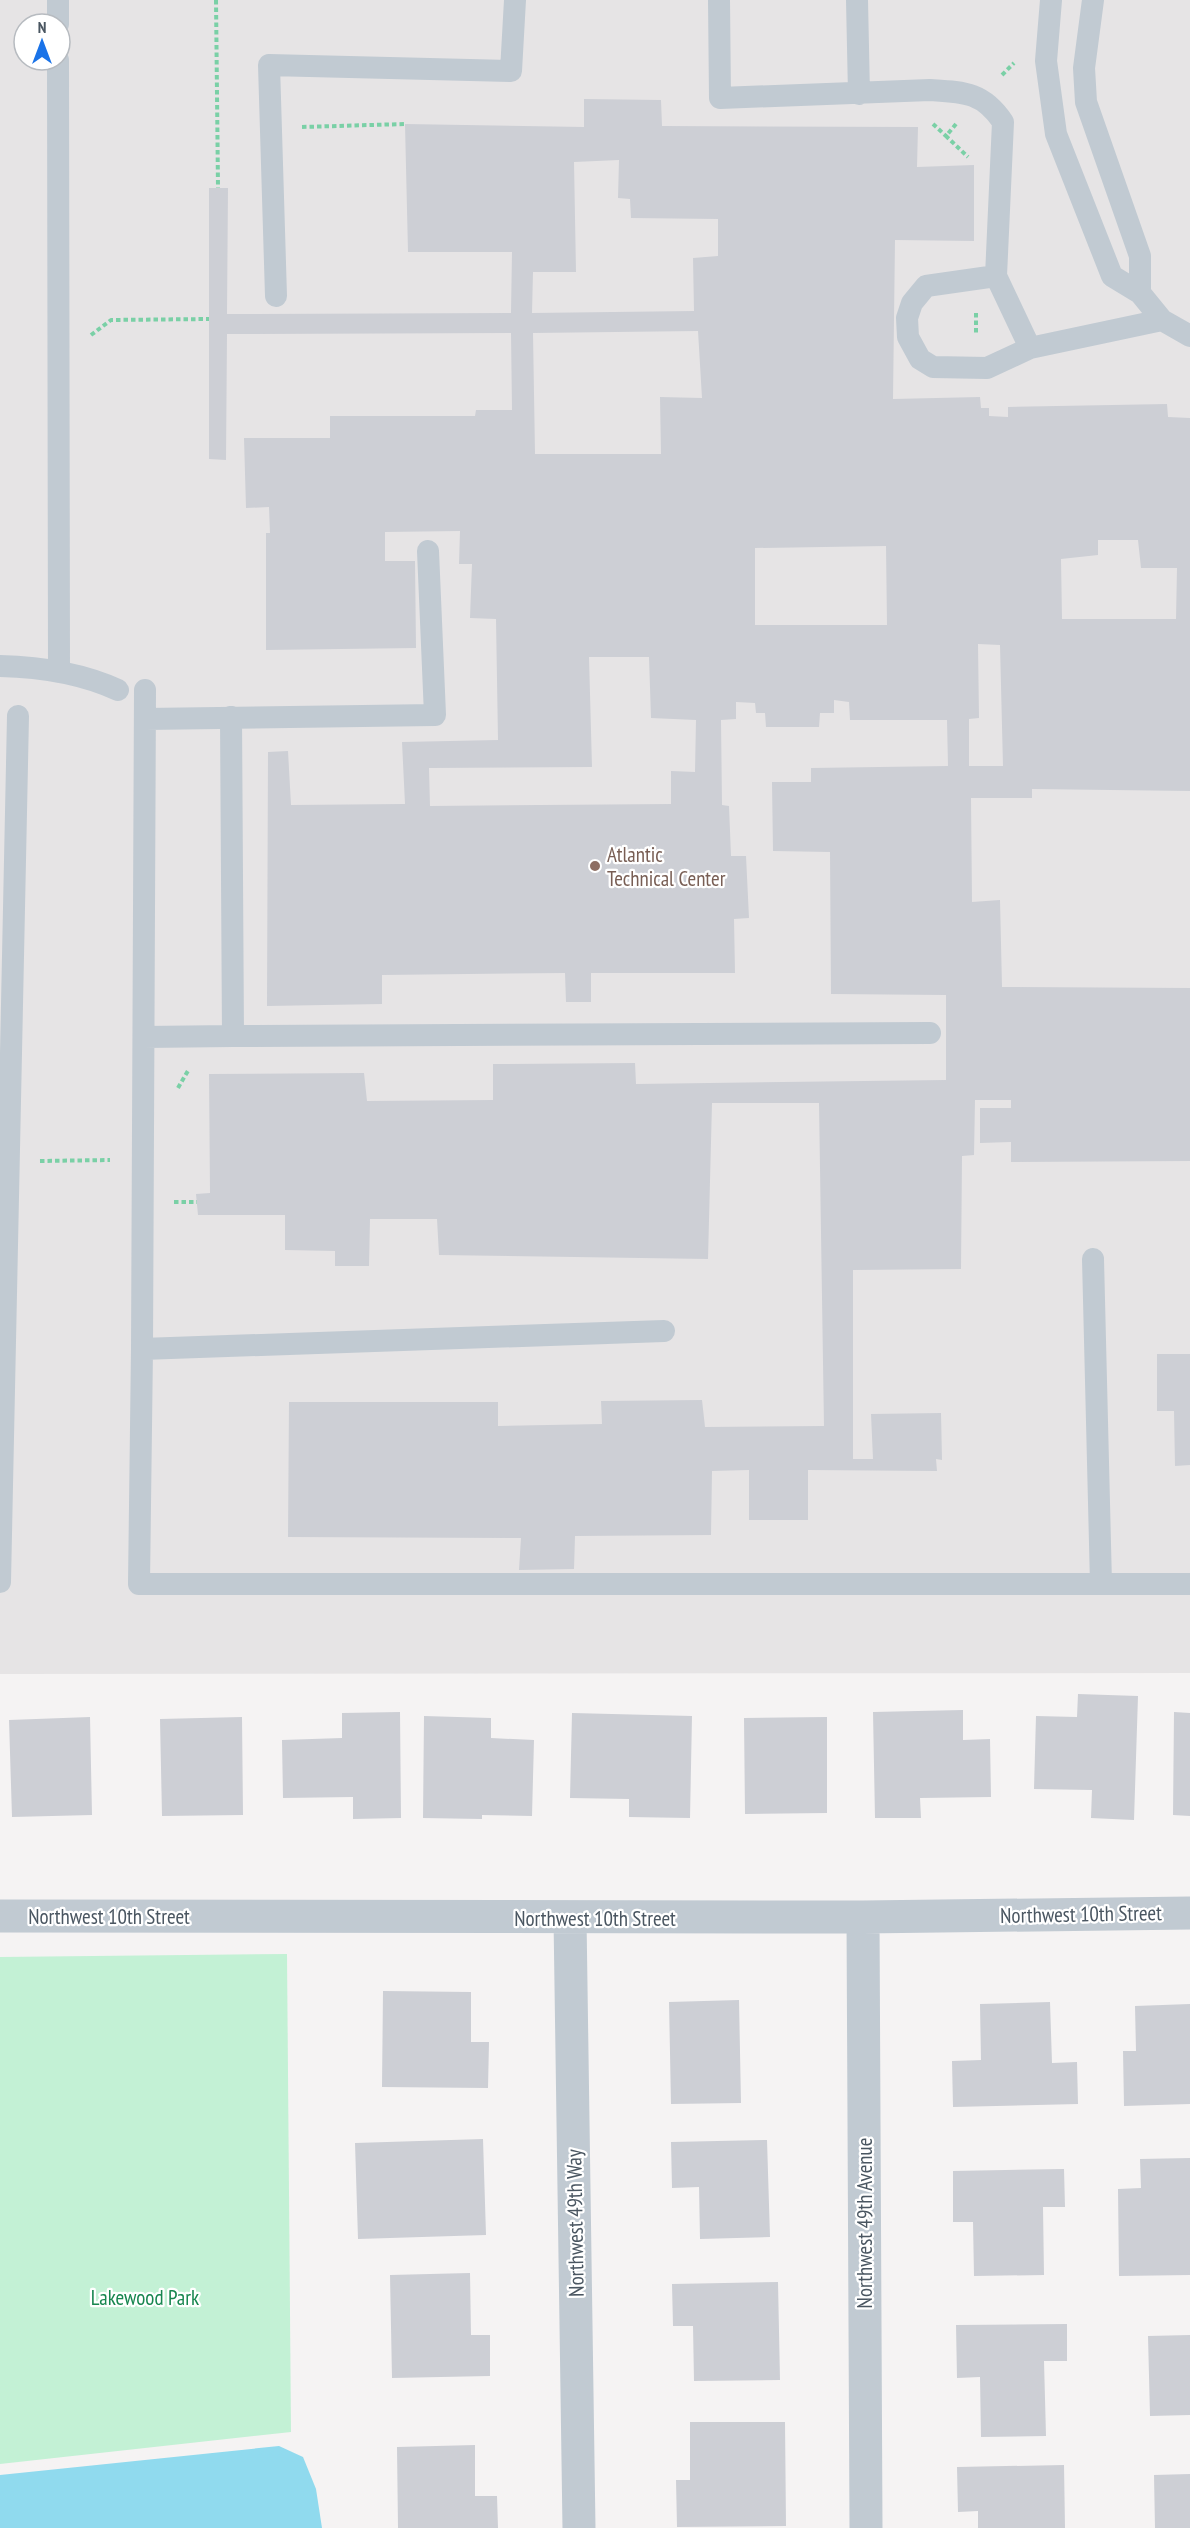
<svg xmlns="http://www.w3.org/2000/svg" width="1190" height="2528" font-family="'PT Sans Narrow',sans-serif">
<rect width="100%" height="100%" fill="#f5f3f3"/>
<path fill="#e6e4e5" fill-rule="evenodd" d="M0,0H1190V1673L0,1674ZM24,24H60V60H24Z"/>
<path fill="#c3f1d5" d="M287,1954L291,2432L0,2464V1957Z"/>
<path fill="#90daee" d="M279,2446L303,2457L316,2489L322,2528H0V2475Z"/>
<path fill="#cdcfd5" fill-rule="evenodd" d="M584,99L661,100L662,126L918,127L917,167L974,165V241L895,240L893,399L980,397L981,408H989V416L1008,417V407L1167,404L1168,417L1190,418V791L1032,789V798H971L972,902L1000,900L1002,987L1190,988V1161L1011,1162V1142L980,1143V1108H1011V1100H975L974,1155L962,1156L961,1269L853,1270V1459H873L871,1414L941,1413L942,1460L936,1459L937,1471L808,1470V1520H749V1470L712,1471L711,1535L575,1536L574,1569L519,1570L521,1538L288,1537L289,1402H498V1426L602,1424L601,1401L702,1400L705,1427L824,1426L819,1103H712L708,1259L439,1255L437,1219H370L369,1266H335V1251L285,1250V1215H198L196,1194L210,1193L209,1074L364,1073L367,1101L493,1100V1064L635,1063L636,1084L946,1080V995L831,994L830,852L773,851L772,782H811V768L948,766L947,720H850L849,702L834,700V713H820L819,727H766L765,713H756L755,703L736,702V719L721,720L722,805L729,806L731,856H746L749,918L734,919L735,973H591V1002H566L565,973L382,975V1004L267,1006L268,752L288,751L291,805L405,804L402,742L498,740L496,619L470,618L472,564H459L460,531L385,532V561H415L416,648L266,650V533H270L269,507L246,508L244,438H330V416H475L476,410H512L511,333L227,334L226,460L209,459V188H228L227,314L511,313L512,252H408L405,124L584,127ZM619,160L618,198L630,199L631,218L718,219V256L693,258L694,311L532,313L533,272H576L574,162ZM698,331L702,398L660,397L661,454H535L533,333ZM1098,540H1138L1141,568H1177L1176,619H1062L1061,559L1098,555ZM886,546L887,625H755V548ZM978,644L1000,645L1003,766H969V719L979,718ZM589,657H649L651,718L696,720L695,772L671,771V804L430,806L429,768L592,767Z
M1157,1354H1190V1465L1175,1466L1174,1411H1157Z
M1078,1694L1138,1696L1134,1820L1091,1818L1092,1790L1034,1789L1036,1716L1077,1717Z
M963,1710V1740L990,1739L991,1797L920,1798L921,1818H875L873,1712Z
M400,1712L401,1818L353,1819V1797L283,1798L282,1740L342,1738V1713Z
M1174,1712L1190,1713V1816L1173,1815Z
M572,1713L692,1716L690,1818L629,1817V1799L570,1798Z
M424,1716L491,1718V1738L534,1740L532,1816L482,1815V1819L423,1818Z
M90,1717L92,1815L12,1817L9,1720Z
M242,1717L243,1815L162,1816L160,1719Z
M827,1717V1813L745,1814L744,1718Z
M383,1991L471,1992V2042H489L488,2088L382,2087Z
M739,2000L741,2103L671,2104L669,2002Z
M1050,2002L1052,2063L1077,2062L1078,2104L953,2107L952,2061L981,2060L980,2004Z
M1190,2004V2104L1124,2106L1123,2051H1136L1135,2006Z
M483,2139L486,2235L358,2239L355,2143Z
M767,2140L770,2237L700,2239L699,2187L672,2188L671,2142Z
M1190,2158V2275L1119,2276L1118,2189L1141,2188L1140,2159Z
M1064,2169L1065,2207H1043L1044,2275L974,2276L973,2222H953V2171Z
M470,2273L471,2335H490V2376L392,2378L390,2275Z
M778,2282L780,2380L694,2381L693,2326H673L672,2284Z
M1067,2324V2361H1044L1046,2436L981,2437L980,2377L957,2378L956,2325Z
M1190,2335V2415L1150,2416L1148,2336Z
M690,2422H785L786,2526L677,2527L676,2480H690Z
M475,2445V2496H497L498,2528H398L397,2447Z
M1064,2465L1065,2528H978V2511L958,2512L957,2467Z
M1190,2474V2528H1155L1154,2475Z"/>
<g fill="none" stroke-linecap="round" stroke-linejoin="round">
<path stroke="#7ad0a6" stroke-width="4" stroke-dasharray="4.5 3" stroke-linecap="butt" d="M216,0L218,188
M1002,75L1014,63
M933,124L946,136
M956,124L946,136L968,157
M302,127L405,124
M976,313V335
M91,335L111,320L209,319
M178,1088L189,1069
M40,1161L110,1160
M174,1202H197"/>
<path stroke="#c1cad2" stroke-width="22" d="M58,0V24
M719,0L720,98L930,90C964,92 983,92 1003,122L996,276L1030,348L1162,320
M857,0L859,94
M1051,0L1046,61L1056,134L1112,276L1140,293L1162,320L1190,336
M1093,0L1084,68L1086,102L1140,256V293
M58,60L59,672
M996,276L926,286L912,303L907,318L908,337L920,359L933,367L987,368L1030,348
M276,296L269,65L511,71L515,0
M0,666C40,667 81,673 118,690
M145,690L142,1349L664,1331
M231,717L233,1036L930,1033
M145,719L435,715L428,551
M144,1037L233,1036
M1093,1259L1101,1584H1190
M142,1349L139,1584H1101
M0,1582L18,716"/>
<path stroke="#c1cad2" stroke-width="33" d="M0,1916L863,1917L1190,1913
M863,1917L866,2528
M570,1918L579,2528"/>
</g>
<circle fill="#8d6e63" stroke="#fff" stroke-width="2" cx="595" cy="866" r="6"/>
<g text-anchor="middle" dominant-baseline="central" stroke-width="4.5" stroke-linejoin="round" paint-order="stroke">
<g font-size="21" fill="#785e54" stroke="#fff" text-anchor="start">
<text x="607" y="854">Atlantic<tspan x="607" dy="24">Technical Center</tspan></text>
</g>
<g font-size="21" fill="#4a5661" stroke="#fff">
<text transform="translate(1081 1914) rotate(-1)">Northwest 10th Street</text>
<text x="109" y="1916">Northwest 10th Street</text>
<text x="595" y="1918">Northwest 10th Street</text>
<text transform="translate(575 2223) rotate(-91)">Northwest 49th Way</text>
<text transform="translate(864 2223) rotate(-90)">Northwest 49th Avenue</text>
</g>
<g font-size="21" fill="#17864f" stroke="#fff">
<text x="145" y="2297">Lakewood Park</text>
</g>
</g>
<g transform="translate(42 42)"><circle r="28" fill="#ffffff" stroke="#b7bbc0" stroke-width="1.5"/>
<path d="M0-4.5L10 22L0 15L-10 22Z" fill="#1a73e8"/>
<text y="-9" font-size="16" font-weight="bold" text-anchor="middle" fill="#4a5661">N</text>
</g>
</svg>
